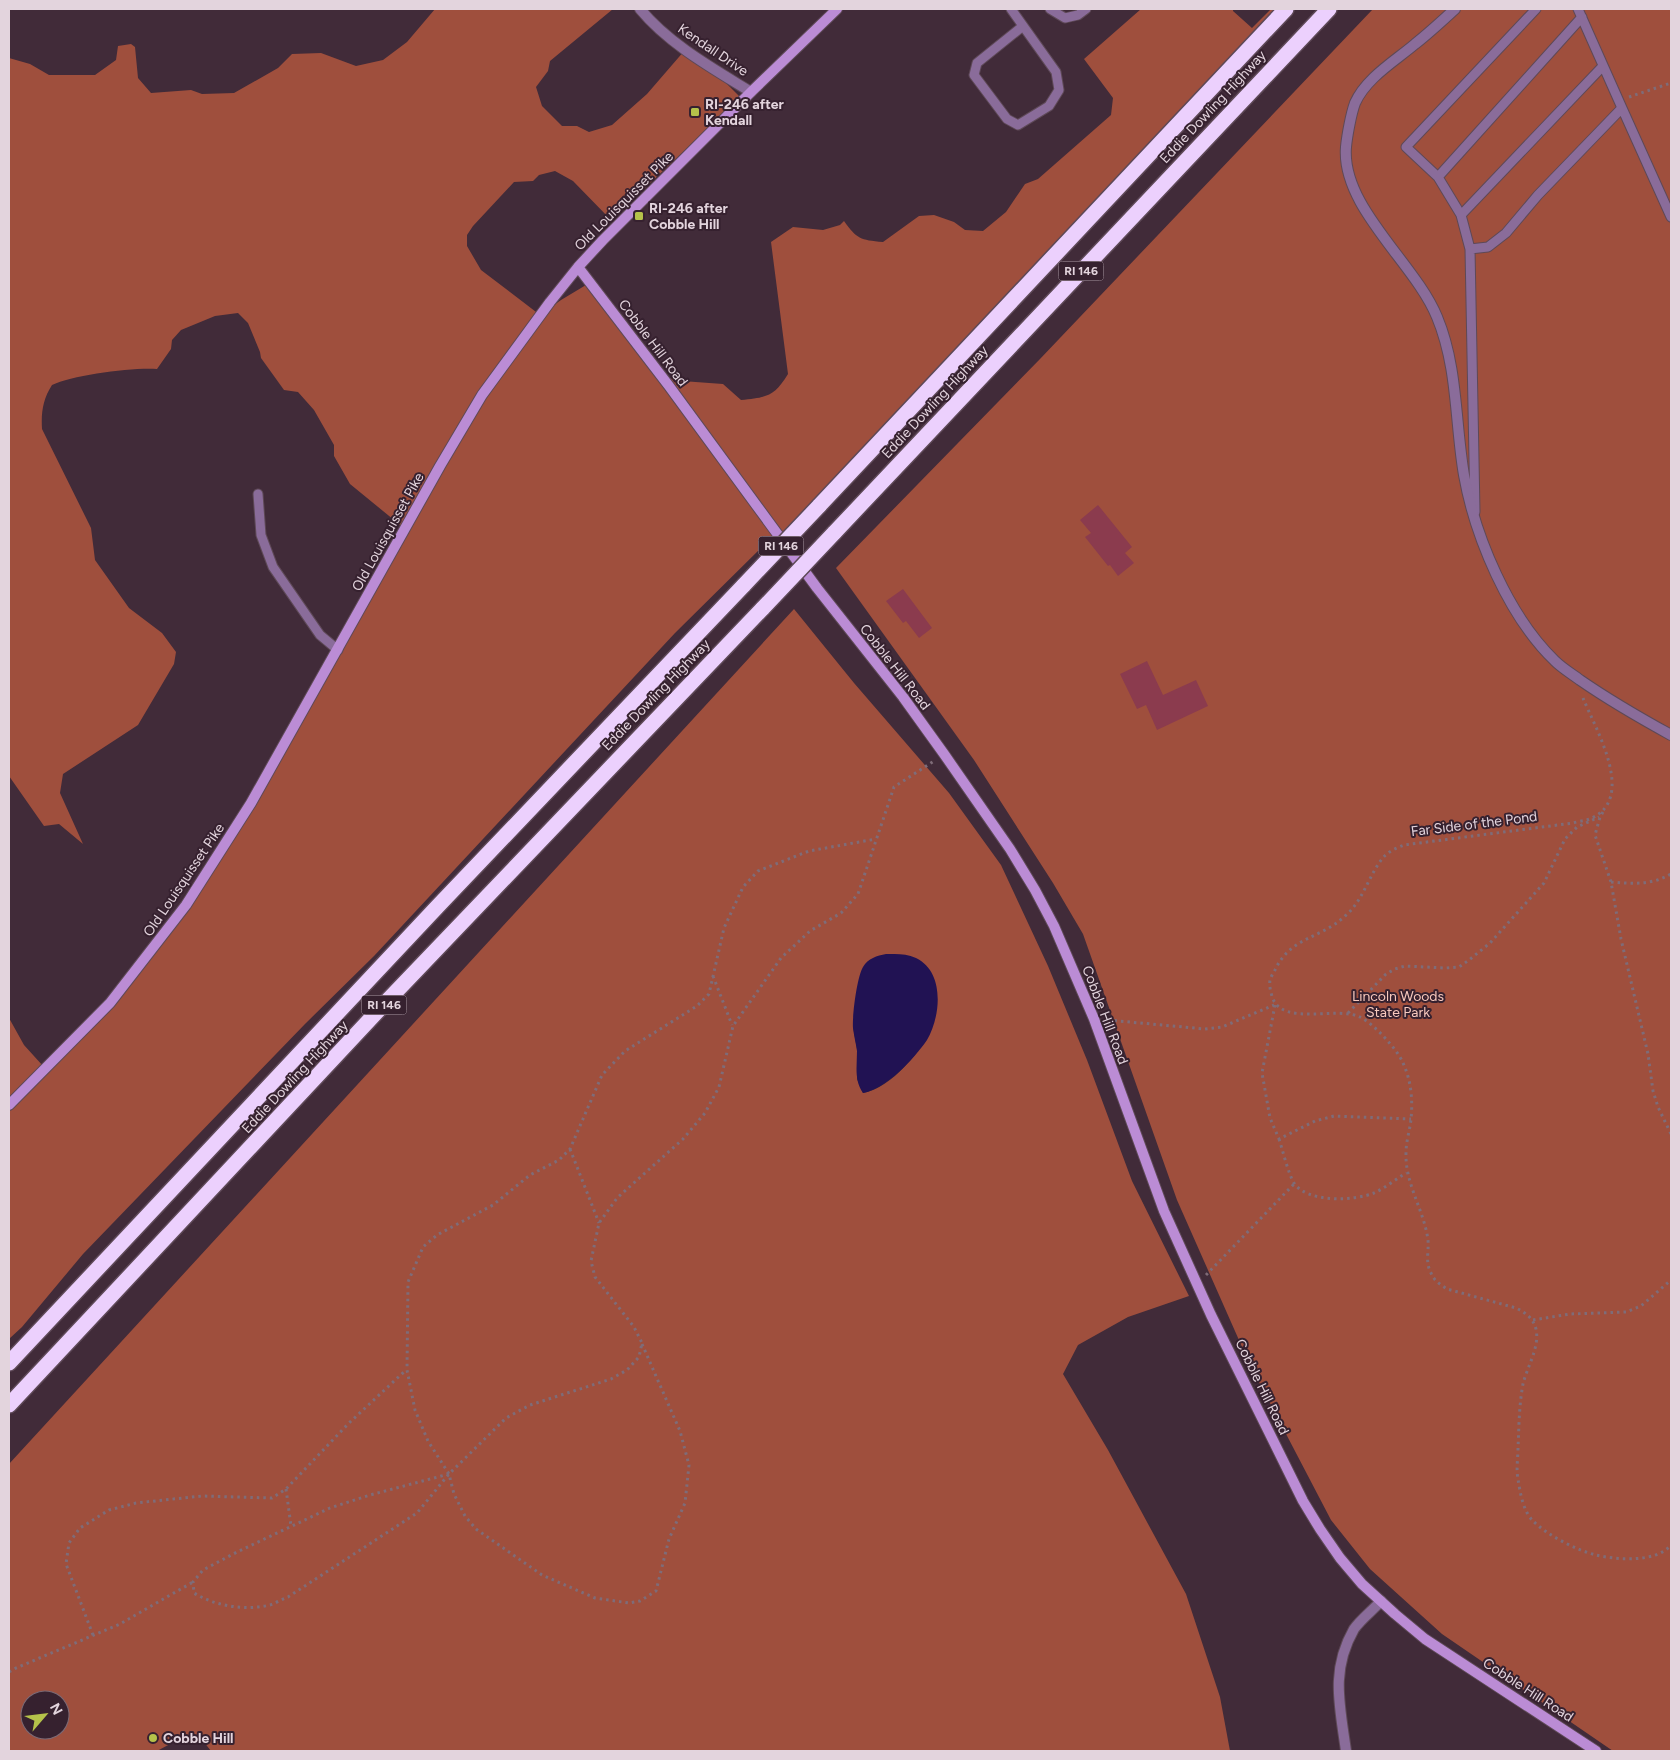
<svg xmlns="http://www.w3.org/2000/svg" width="1680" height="1760" font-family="Figtree,sans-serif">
<rect width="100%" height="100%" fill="#412b39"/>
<path fill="#9f4f3d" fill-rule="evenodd" d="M435,9H613L550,61L548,71L536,87L542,106L562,126H577L589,132L612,125L647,94L685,50L711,68L739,96L738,100L611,220L573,181L555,171L539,175L533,181L514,182L473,226L467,235V246L481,270L540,315L561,300L586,285L664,377L682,381L723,384L741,400C767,397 774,397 788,374L771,242L793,227L823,230L840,225L844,221C857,239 860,240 883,242L919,216L934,215L954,222L965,230L983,231L1006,212L1025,184L1038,179L1111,115L1113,98L1084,59L1141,9H1233V11L1252,28L1271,9H1287L781,542L772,537L675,633L374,956L305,1024L83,1254L22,1327L9,1339V1104L12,1100L9,1096V1018L24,1045L43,1066L114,1000L218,857L405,529L350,484L334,456V445L314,410L298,392L284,390L261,358L260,352L248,323L238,313L215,316L181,330L172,340L171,349L157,369C134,367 72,375 52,385C43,399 41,412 42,429L91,528L95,560L129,608L162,633L176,652L174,664L138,725L63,774L60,793L83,844L59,824L44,826L9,776V58L30,64L49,75H95L116,60L118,46L131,44L135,47L138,78L151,93L191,90L202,94L234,93L278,68L292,54L321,53L356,66L383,60L407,42Z
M1373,9H1671V1751H1613L1442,1634L1370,1569L1331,1520L1250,1365L1177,1200L1083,934L1053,883L974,760L836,568L1040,359Z
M794,609L854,683L949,793L1001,865L1048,966L1087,1060L1132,1181L1189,1296L1128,1317L1078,1345L1063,1374L1108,1450L1186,1594L1220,1697L1230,1751H211L200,1737L185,1736L157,1751H9V1464ZM933,1025C922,1050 892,1088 863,1093L857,1079V1049L853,1027ZM30,1700H60V1730H30Z"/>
<path fill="#211253" d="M886,954C896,954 906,953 916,958C945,972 941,1016 927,1040C914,1059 886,1089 863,1093C854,1080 857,1066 857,1051C856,1044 854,1036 853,1028C852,1016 857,977 863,967C868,958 877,956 886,954Z"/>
<path fill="#8b3b4e" d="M1098,505L1132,547L1125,553L1134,563L1118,576L1110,565L1108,566L1085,537L1091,533L1080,520Z
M903,589L932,628L919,638L906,621L903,623L886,601Z
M1147,661L1163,695L1196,680L1208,706L1157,730L1146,705L1137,709L1120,674Z"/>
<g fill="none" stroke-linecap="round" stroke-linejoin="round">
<defs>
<path id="lane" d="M1011,9L1056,72L1059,90L1049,106L1018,125L1007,119L974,75L977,63L1023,26
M1050,9L1065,18L1078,15L1086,9
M1622,108L1671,217
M1438,177L1582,17
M1461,215L1603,66
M1470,249L1488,247L1506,233L1538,195L1622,108L1578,9
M258,494L261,535L273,567L320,635L338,650
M1475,512L1470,249L1461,215L1438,177L1406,147L1536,9"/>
<path id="street" d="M640,9C669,44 712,68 751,92
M1455,9C1442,21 1429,33 1415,44C1395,61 1366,78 1355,103C1351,114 1347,136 1346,147C1341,207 1415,263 1437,317C1458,367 1455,423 1464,475C1475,537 1509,617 1555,661C1562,668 1572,674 1580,680C1609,700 1640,718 1671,735
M1346,1751C1340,1706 1330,1671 1354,1629C1361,1619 1373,1610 1381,1601"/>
<path id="secondary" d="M578,267L669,386L817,588L903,697L944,754L1010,849L1035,890L1054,926L1094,1019L1164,1211L1211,1315L1303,1501L1320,1529L1340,1558L1362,1584L1395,1614L1425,1639L1596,1751
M9,1105L110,1003L186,905L251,803L440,466L482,395L550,302L578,267L603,240L751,92L837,9"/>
<path id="highway" d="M819,506L1286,9
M834,533L1329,9
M9,1363L437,907L744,585
M9,1405L389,999L763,608"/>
</defs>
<use href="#lane" stroke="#5e4957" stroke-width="11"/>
<use href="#street" stroke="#5e4957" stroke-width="12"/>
<use href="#secondary" stroke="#5e4957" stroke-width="12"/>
<use href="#highway" stroke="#5e4957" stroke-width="18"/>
<path stroke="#7f6c78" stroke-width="3" stroke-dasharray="2.5 4" stroke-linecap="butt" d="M1629,97L1671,83
M1583,698C1596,730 1636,797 1592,818C1586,821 1579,821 1573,823L1404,845C1396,848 1387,852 1382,859C1368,877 1363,901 1345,916C1321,939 1291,936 1275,970C1273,973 1271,977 1270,980C1269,986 1271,994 1273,999C1284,1026 1337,1006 1360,1017C1373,1023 1398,1050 1403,1063C1411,1080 1413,1100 1411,1119C1410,1130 1406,1141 1406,1153C1405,1184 1424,1210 1428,1240C1429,1252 1425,1262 1431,1273C1434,1281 1441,1285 1447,1289L1516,1308C1526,1313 1533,1318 1536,1329C1540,1347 1527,1367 1523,1384C1519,1405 1519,1427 1518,1448C1518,1458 1516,1469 1518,1479C1520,1492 1523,1511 1533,1521C1547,1535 1576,1550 1596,1555C1617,1560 1656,1563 1671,1545
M1603,812L1600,817L1595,835L1611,882L1621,939L1648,1054L1653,1091L1658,1107L1671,1134
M1611,882C1633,884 1652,885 1671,874
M713,976L732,1025
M1275,1005L1262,1073L1270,1118L1279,1139L1315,1121L1334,1116L1411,1119
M1348,1013L1386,974L1395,969L1405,966L1445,968L1459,967L1469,960L1490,943L1544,883L1565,839L1577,827L1599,817
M1108,1020L1205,1029L1222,1027L1274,1005
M1279,1139C1283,1151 1288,1173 1294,1183C1307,1203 1354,1201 1374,1193C1385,1188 1396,1179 1406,1173
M570,1149L599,1223
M1206,1275L1294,1184
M1533,1320L1570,1314L1626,1312L1641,1306L1671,1280
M642,1344L680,1431L689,1465L685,1503L669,1539L656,1591L640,1601L629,1603L595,1598L542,1575L476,1529L465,1516L454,1494L449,1474L428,1441L415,1410L407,1370L408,1282L423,1247L437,1235L493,1205L530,1175L559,1160L570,1149L602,1075L625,1051L697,1006L709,994L724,928L743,887L758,871L809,851L876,839
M449,1474L370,1495L330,1508L237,1552L203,1570L193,1582L194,1593C215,1606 245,1611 270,1605C276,1603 282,1599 288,1597L417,1513L449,1474L506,1418L530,1405L611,1379L627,1370L639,1357L642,1343L634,1327L595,1277L591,1261L599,1223L617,1198L683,1139L705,1113L719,1087L733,1026L781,958L810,931L841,913L858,894L894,787L934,761
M286,1489L291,1526
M93,1635L66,1564L69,1543L80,1528L109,1510L136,1503L202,1496L272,1498L286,1489L349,1423L406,1370
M9,1672L16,1668L120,1624L193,1582"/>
<use href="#lane" stroke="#8a6c9a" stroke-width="9"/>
<use href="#street" stroke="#8a6c9a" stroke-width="10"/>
<use href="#secondary" stroke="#bb8cd5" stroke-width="10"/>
<use href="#highway" stroke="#ecd0fd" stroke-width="15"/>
<defs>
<path id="highway-bridge" d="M744,585L819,506
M763,608L834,533"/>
</defs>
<use href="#highway-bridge" stroke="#5e4957" stroke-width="18" stroke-linecap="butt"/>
<use href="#highway-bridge" stroke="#ecd0fd" stroke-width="15"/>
</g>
<g fill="#b5c24a" stroke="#36212f" stroke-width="2">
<rect x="690" y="107" width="10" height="10" rx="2.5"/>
<rect x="634" y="211" width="10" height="10" rx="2.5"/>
<circle cx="153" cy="1738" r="5"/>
</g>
<g text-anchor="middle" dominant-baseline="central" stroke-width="4" stroke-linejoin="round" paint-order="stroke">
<g fill="#36212f" stroke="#af9ea9" stroke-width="1">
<rect x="1058.5" y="261.5" width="45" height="19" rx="4"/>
<rect x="758.5" y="536.5" width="45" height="19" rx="4"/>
<rect x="361.5" y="995.5" width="45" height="19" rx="4"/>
</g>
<g font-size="12" font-weight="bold" fill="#e3d4dd">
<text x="1081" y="271">RI 146</text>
<text x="781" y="546">RI 146</text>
<text x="384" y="1005">RI 146</text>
</g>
<g font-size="14" fill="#e3d4dd" stroke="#36212f">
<text transform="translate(713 50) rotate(34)">Kendall Drive</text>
<text transform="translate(1213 107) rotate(-47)">Eddie Dowling Highway</text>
<text transform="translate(624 201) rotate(-45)">Old Louisquisset Pike</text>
<text transform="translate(653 343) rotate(53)">Cobble Hill Road</text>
<text transform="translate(935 402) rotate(-47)">Eddie Dowling Highway</text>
<text transform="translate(388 532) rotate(-61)">Old Louisquisset Pike</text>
<text transform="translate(895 667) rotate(52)">Cobble Hill Road</text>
<text transform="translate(656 695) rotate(-46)">Eddie Dowling Highway</text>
<text transform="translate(1474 824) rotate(-7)">Far Side of the Pond</text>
<text transform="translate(184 880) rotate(-56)">Old Louisquisset Pike</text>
<text transform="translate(1105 1015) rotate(69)">Cobble Hill Road</text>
<text transform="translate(295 1077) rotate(-47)">Eddie Dowling Highway</text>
<text transform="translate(1262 1387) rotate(64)">Cobble Hill Road</text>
<text transform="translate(1528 1690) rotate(33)">Cobble Hill Road</text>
</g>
<g font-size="14" font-weight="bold" fill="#e3d4dd" stroke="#36212f" text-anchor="start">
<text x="705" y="104">RI-246 after<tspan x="705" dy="16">Kendall</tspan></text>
<text x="649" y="208">RI-246 after<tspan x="649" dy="16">Cobble Hill</tspan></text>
<text x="163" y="1738">Cobble Hill</text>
</g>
<g font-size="14" fill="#f8c9bd" stroke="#36212f">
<text x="1398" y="996">Lincoln Woods<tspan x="1398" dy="16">State Park</tspan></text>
</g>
</g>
<rect width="1680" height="1760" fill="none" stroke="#e3d4dd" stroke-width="20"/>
<g transform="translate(45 1715) rotate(62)"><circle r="24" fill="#36212f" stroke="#7b6975"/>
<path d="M0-4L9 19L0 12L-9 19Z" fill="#b5c24a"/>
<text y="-8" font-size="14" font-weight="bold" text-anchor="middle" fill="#e3d4dd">N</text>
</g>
</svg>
